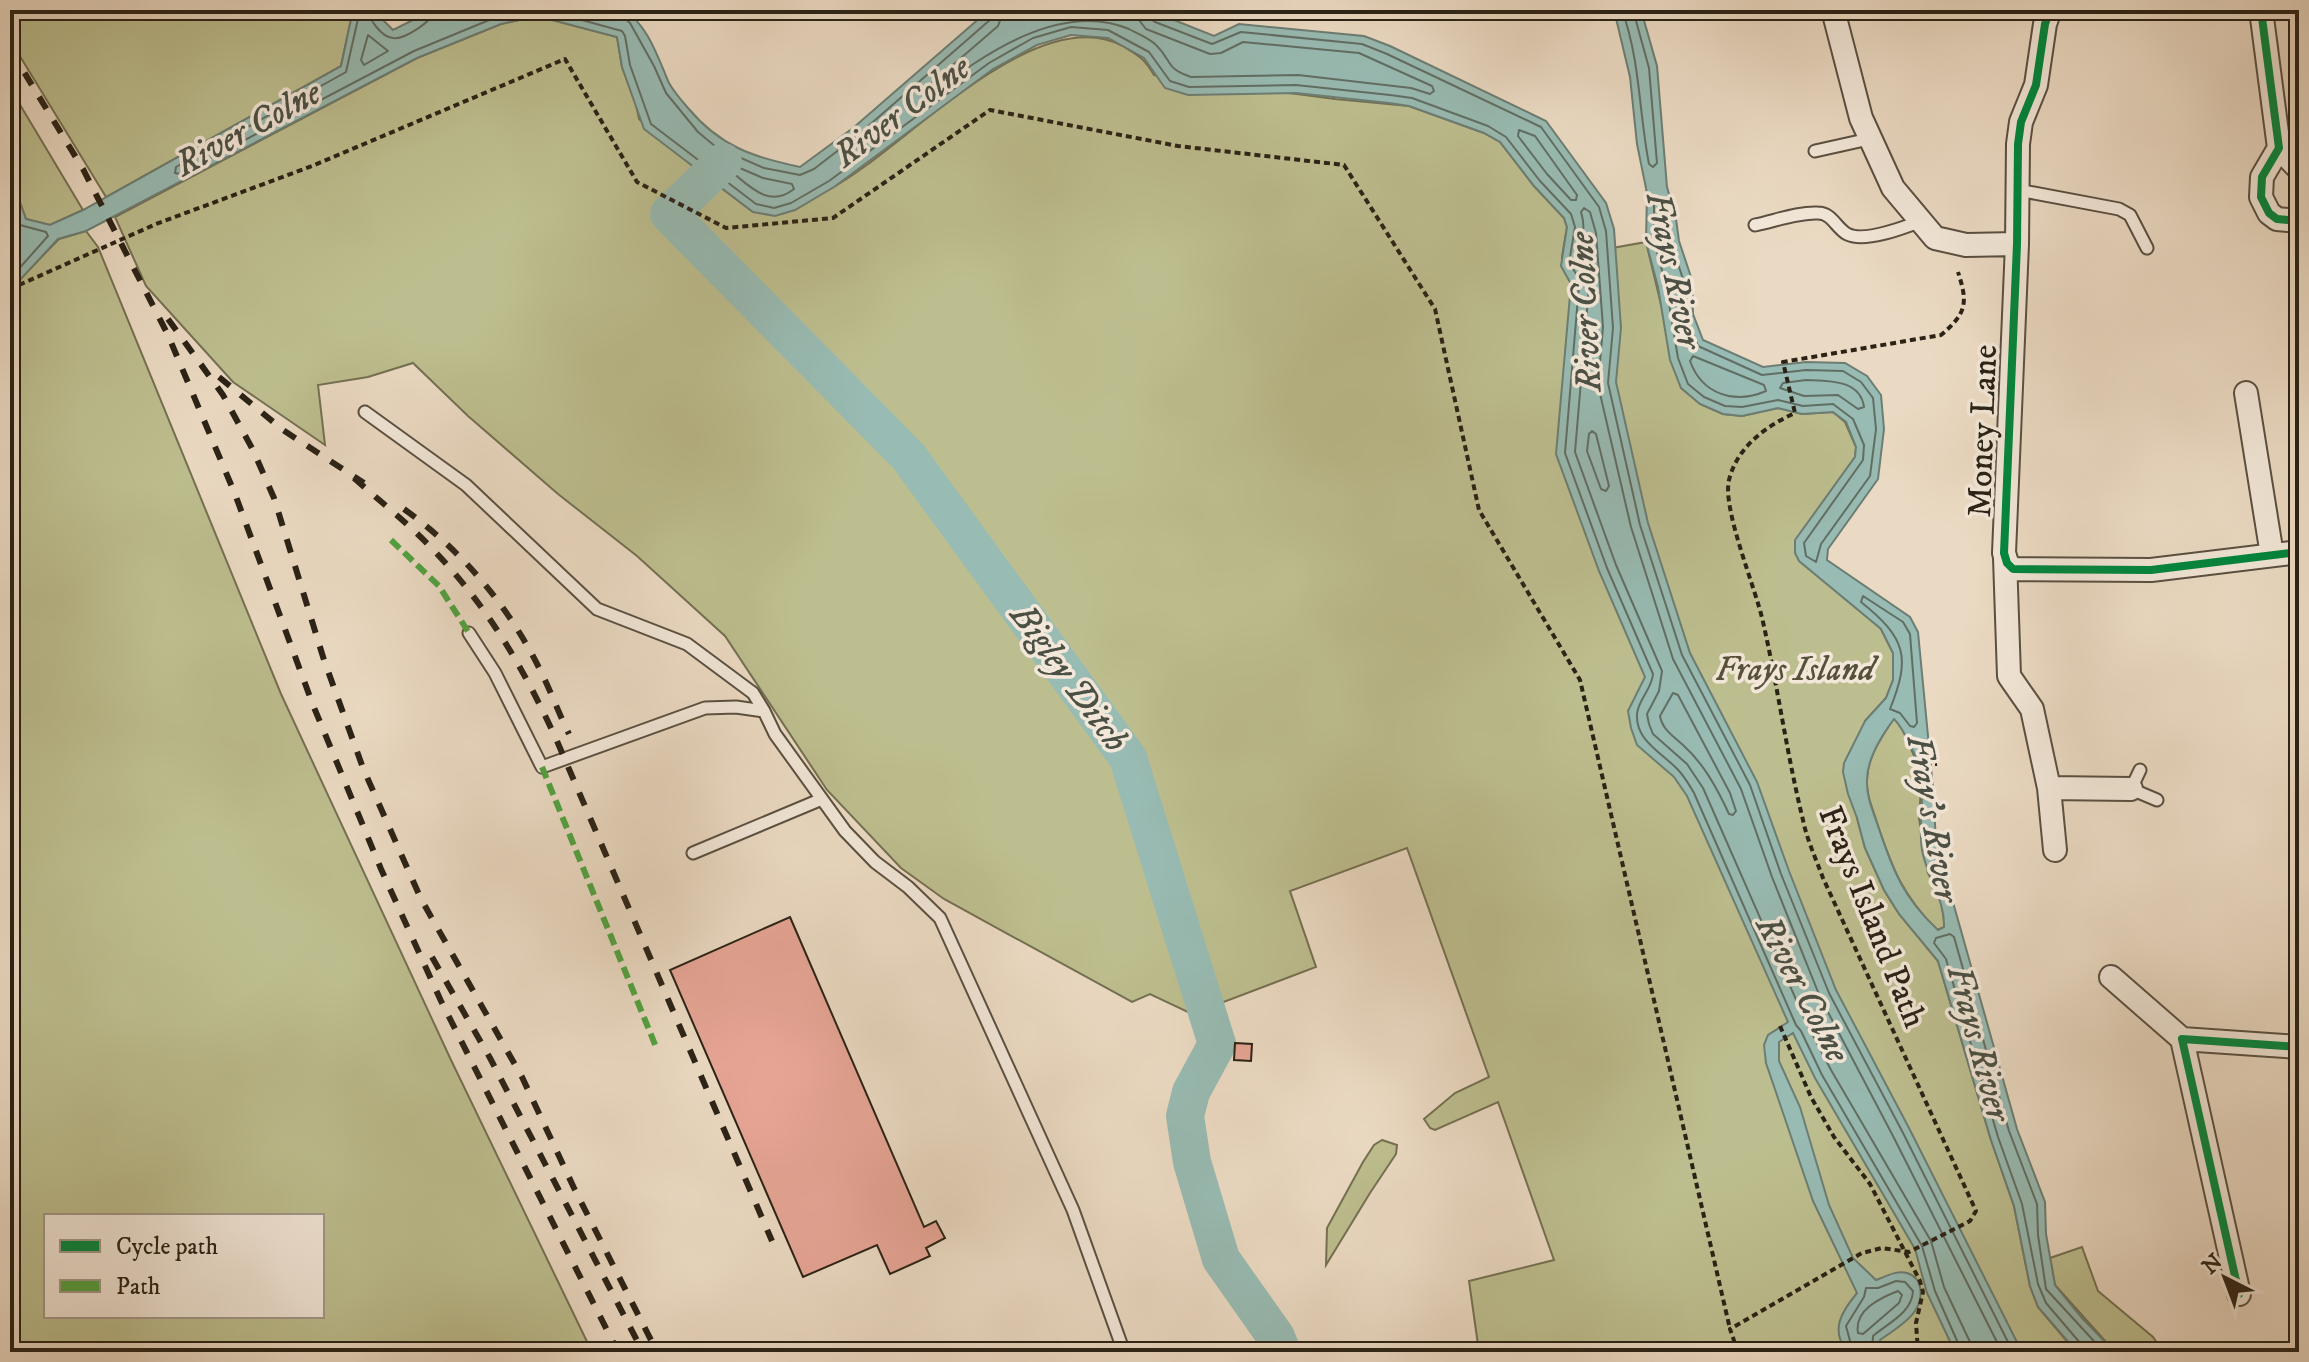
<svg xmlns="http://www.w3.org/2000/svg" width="2309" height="1362" font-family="'IM FELL DW Pica',serif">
<rect width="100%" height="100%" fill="#ebdac3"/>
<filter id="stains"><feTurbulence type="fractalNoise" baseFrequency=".0025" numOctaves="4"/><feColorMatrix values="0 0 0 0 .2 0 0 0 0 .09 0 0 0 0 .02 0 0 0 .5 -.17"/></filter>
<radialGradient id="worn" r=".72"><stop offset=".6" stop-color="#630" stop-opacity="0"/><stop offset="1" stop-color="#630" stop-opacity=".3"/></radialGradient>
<path fill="#bdbe8f" stroke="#747052" stroke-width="2" fill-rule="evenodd" d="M10,10H353L341,66L106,197L10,40Z
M537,16L617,37L622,67L635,99L639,119L700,172L753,212C778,205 813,198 835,186C907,146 1036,0 1123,46C1139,56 1144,58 1154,75L1335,99L1409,106L1484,133L1500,142L1534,186L1564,218L1567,227L1562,257L1646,242L1681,388L1700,404L1723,414L1742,416L1778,408L1802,414L1833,412L1845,422L1856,447L1855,457L1796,540L1881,629L1893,653V680L1886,698L1865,721L1857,818L1865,848L1884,890L1899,914L1938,961L1991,1140L2014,1206L2030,1286L2038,1307L2076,1352H1479L1469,1281L1554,1260L1498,1102L1435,1130L1430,1128L1424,1119L1455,1093L1489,1077L1407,848L1290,891L1316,967L1192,1014L1150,994L1132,1002L944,899L901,868L827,790L725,636L637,556L558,494L468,416L413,363L368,377L318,385L325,445L233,382L146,286L115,217L417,58L501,24Z
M10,88L83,210L50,225L26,219L15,189L10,183Z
M86,231L98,247L281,694L451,1060L592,1352H10V281L19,280L59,239ZM46,1216H322V1316H46Z
M1894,718L1901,726L1922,774L1919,818L1928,873L1941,899L1945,927L1937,930C1902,894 1893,870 1877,823C1873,809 1866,795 1867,780C1867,757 1882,737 1894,718Z
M1382,1140L1397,1145L1396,1154L1370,1193L1326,1265L1327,1228L1363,1162L1374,1145Z
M2082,1247L2098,1291L2153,1337L2163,1352H2115L2055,1285L2050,1258Z"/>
<path fill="#98bbb3" stroke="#6c7e74" stroke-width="2" fill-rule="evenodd" d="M353,10H373L393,30L433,10H624C648,25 658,58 669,83C674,92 681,100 688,108C720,146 752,157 800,167L853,128L989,10H1149L1214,36L1239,24L1364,36L1390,46L1546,121L1606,203L1614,229L1621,328L1616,382L1648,523L1690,653L1757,782L1789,871L1836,990L1909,1128L2022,1352H1955L1927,1293L1915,1249L1815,1078L1793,1033L1779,1042V1061L1800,1107L1829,1205L1853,1258L1876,1280C1885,1277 1896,1270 1907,1273C1924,1278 1923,1299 1915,1311C1907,1323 1891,1332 1880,1340L1879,1352H1848C1829,1331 1842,1311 1857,1293L1813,1201L1766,1063L1764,1045L1768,1035L1788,1022L1687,796L1674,777L1637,745L1631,728L1628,711L1645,677L1599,571L1556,454L1571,284L1561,266L1567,227L1564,218L1534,186L1500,142L1484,133L1409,106L1389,103L1296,93L1188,95L1165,88L1144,58L1108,38L1071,35L1037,45L993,69L834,187L795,210L775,216L753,212L644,129L622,67L617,37L537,16L501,24L417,58L86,231L58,239L19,281H10V183L15,189L26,219L50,225L83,210L341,66Z
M1614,10H1641L1657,66L1667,187L1676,219L1679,241L1692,280L1693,314L1703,340L1763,367L1806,362L1845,363L1867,376L1881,395L1884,429L1878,479L1828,549L1827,560L1910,617L1918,632L1933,788L1936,842L2017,1129L2045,1202L2046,1234L2055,1285L2082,1318L2115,1352H2077L2038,1307L2030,1286L2014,1206L1991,1140L1938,961L1899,914L1884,890L1865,848L1857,818L1848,794L1843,772L1844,763L1865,721L1886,698L1893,680V653L1881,629L1799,561L1795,553V540L1855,457L1856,447L1846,422L1833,412L1802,414L1778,408L1742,416L1723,414L1700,404L1681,388L1670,360L1658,287L1646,242L1647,193L1637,144L1630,77ZM1894,719C1904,729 1919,761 1921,775C1925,799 1918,825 1922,850C1927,878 1945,899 1944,927L1938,930C1904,899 1893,871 1879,829C1874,813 1866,797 1867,780C1867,759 1882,735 1894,719Z"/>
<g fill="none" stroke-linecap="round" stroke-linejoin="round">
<path stroke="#616e64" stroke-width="2" d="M360,10L346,72L176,167L175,173L180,174L414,51L499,16L527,10
M368,10C369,19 381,37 393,38C404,40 433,21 435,10
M545,10L622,31L625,36L630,65L651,124L756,204L774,208L791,203L829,181L989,63L1033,38L1071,27L1108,30L1149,52L1170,81L1189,87L1296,85L1390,95L1412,98L1488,126L1506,137L1540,181L1571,214L1575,227L1569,263L1577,275L1579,285L1565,453L1607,568L1653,674C1652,689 1638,700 1637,714C1635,742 1665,754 1680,772C1685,778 1690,786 1694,793L1796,1025L1801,1031L1822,1075L1922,1246L1935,1291L1962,1352
M622,10L623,17L630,23L654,66L666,93L698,132L716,147L764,168L800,175L814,169L858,135L991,19L994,10
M1004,10L998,26L925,89V95H930C983,55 1060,0 1129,29C1138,34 1149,38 1156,45C1173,61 1164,68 1191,77L1298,75L1411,88L1430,94L1434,91L1432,86L1359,53L1243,42L1221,53L1210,54L1146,29L1139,20L1137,10
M1147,10L1148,17L1155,22L1212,44L1241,32L1362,44L1387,54L1541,127L1599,207L1606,231L1613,328L1608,383L1640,525L1682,655L1750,785L1781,874L1829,993L1902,1131L2013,1352
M1622,10C1640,59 1639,113 1649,164L1653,167L1657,163L1649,68L1633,10
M368,35L388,51L364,65L361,60Z
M1519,130L1535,136L1577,195L1576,200H1571L1547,174L1518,136Z
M735,166L763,178L792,184L794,189C770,208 751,188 732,172L731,168Z
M1657,196L1662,198L1668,220L1671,243L1684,282L1686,316L1698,346L1762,375L1806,370L1843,371L1861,382L1873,398L1876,429L1870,476L1821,544L1816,562L1806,556L1804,543L1863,460L1864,445L1853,419L1833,404L1803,406L1778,400L1742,407L1725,406L1704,397L1688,384L1678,358L1666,285L1654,241V200Z
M10,200L20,225L46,232L48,236L16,272L10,273
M1693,356L1764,385L1766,391C1734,405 1702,394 1690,361Z
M1806,380C1828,381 1860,379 1864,407L1858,409L1838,395L1804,396L1780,388L1783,383Z
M1592,431L1596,434L1609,486L1606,491L1601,489L1587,451L1589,434Z
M1863,596L1903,622L1910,634L1917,723L1914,727L1910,726L1900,713L1890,709C1911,657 1906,638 1861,602Z
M1673,693L1678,695L1730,793L1736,811L1733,815L1729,814C1717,788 1704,764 1683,745C1673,736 1662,729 1660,716Z
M1898,1291L1902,1295L1899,1303L1863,1334L1858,1333C1854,1310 1880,1298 1898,1291Z
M1853,1352L1846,1326L1864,1297L1866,1288H1878L1896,1281L1905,1282L1913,1291C1912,1313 1888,1323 1873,1336L1872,1352
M1972,1352L1970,1342L1944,1287L1931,1241L1831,1070L1805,1020L1703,788L1687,764L1653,734L1649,724L1647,714L1659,691L1662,671L1616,565L1575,452L1589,286C1588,275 1581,268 1580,260C1577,244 1588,233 1581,212L1584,208L1590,212L1596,233L1603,327L1598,385L1631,527L1673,659L1741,789L1772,877L1820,997L1893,1136L2002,1352
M2083,1352L2081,1344L2046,1303L2038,1284L2022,1204L1998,1137L1946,959L1934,943L1936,938L1950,934L1954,937L2009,1131L2037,1204L2038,1235L2046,1289L2104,1352"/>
<path stroke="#98bbb3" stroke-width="38" d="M723,162L669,214L908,456L1128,758L1217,1044L1191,1092L1185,1116L1192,1162L1221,1259L1276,1337L1282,1352"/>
</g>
<path fill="#e7a596" stroke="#2a2216" stroke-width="2" d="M790,917L924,1227L936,1221L945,1238L926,1248L930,1256L890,1274L877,1245L803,1277L670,970Z
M1235,1043L1252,1044L1251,1061L1234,1060Z"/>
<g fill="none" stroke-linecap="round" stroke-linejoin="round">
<defs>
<path id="service" d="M1815,151L1869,139
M2018,190L2119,209L2130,215L2147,248
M1755,225C1775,221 1798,212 1818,213C1832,213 1836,228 1847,234C1864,243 1903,228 1921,221
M365,412L466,485L597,609L687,644L753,693L764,711
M469,633L495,673L542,767L705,708L736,707L764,711L775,734L845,831L875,862L908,887L940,918L1073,1210L1124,1352
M2140,770L2131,789L2157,800
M693,853L822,799"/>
<path id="minor" d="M1833,10L1861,118L1893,188L1935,238L1966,245L2017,244
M2050,10L2045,24L2036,85L2021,122L2018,144L2017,244L2004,553L2007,563L2013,569L2151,570L2299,552
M2261,10L2279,148L2262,177L2261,197L2269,213L2277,219L2288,220L2299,218
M2279,148L2299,169
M2246,393L2272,555
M2005,558L2009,676L2032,709L2049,788L2055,850
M2049,788L2131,789
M2111,977L2182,1039
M2239,1294L2182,1039L2299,1047"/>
</defs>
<use href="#service" stroke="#5a5041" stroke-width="15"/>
<use href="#minor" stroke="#5a5041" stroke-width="26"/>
<path stroke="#2a2216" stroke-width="4" stroke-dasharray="6 4" stroke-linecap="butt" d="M10,289L156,224L312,166L565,59L637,182L726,228L833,218L990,110L1178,146L1344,165L1435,309L1479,510L1580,680L1730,1329
M1915,765L1937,764
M1780,1026L1811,1097L1834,1137L1870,1184L1920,1281L1923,1292L1916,1323L1918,1352
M1738,1352L1730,1329L1862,1253L1882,1248L1909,1252L1970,1221L1976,1211L1823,878C1816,859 1807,840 1803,820C1787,755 1778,688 1763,622C1756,589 1722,509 1729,480C1737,447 1766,426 1795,413L1783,362L1941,335C1967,313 1968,303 1958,272"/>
<use href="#service" stroke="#f2e7d8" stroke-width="11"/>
<use href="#minor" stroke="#f2e7d8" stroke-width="22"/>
<path stroke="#2a2216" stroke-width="6" stroke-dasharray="14 14" stroke-linecap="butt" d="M10,49L83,169L168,335L235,494L313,705L381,869L441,1001L618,1352
M168,319L223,395L253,450L274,498L324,660L363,768L421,899L522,1077L574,1188L657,1352
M219,377L283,430L364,483
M354,478C383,504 414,528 440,557C492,613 526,673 557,741L772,1241
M404,509C465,553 512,610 544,678C553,697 560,716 569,734
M432,957L490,1058L643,1352"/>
<path stroke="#51a240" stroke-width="6" stroke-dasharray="12 6" stroke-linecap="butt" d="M391,540L439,586L469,633
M542,767L656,1047"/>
<defs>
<path id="cycleway" d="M2050,10L2045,24L2036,85L2021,122L2018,144L2017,244L2004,553L2007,563L2013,569L2151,570L2299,552
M2261,10L2279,148L2262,177L2261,197L2269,213L2277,219L2288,220L2299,218
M2239,1294L2182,1039L2299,1047"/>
</defs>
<use href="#cycleway" stroke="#f2e7d8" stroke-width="13"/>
<use href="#cycleway" stroke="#00873e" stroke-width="8"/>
</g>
<g text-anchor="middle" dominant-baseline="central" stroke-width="7" stroke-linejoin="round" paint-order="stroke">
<g font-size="34" fill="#2a2216" stroke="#f2e7d8">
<text transform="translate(1983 431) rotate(-88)">Money Lane</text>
<text transform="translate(1872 917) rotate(68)">Frays Island Path</text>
</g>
<g font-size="34" font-style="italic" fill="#56513a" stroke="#f2e7d8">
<text x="1795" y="670">Frays Island</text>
</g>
<g font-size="36" font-style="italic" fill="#4b5045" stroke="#f2e7d8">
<text transform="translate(902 112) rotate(-37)">River Colne</text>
<text transform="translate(248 129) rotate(-29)">River Colne</text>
<text transform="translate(1673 270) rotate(78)">Frays River</text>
<text transform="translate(1586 312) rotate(-93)">River Colne</text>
<text transform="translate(1069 678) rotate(54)">Bigley Ditch</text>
<text transform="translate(1932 818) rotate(80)">Fray's River</text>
<text transform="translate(1802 989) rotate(62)">River Colne</text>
<text transform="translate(1978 1043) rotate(75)">Frays River</text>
</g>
</g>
<rect width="2309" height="1362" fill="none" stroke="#ebdac3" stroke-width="40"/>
<rect x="12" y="12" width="2285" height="1338" fill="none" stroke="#2a2216" stroke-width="4"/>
<rect x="20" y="20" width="2269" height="1322" fill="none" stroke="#2a2216" stroke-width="2"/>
<rect x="44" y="1214" width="280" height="104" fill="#f2e7d8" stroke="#a2988a" stroke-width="2"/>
<rect x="60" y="1240" width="40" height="12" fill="#00873e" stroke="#a2988a" stroke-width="2"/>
<text x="116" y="1254" font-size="24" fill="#2a2216">Cycle path</text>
<rect x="60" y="1280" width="40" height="12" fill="#51a240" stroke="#a2988a" stroke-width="2"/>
<text x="116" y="1294" font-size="24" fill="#2a2216">Path</text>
<g transform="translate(2225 1278) rotate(318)" stroke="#f2e7d8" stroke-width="6" paint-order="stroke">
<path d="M0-6L14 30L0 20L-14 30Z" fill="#2a2216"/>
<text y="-12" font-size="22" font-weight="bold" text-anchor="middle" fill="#2a2216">N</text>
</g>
<rect width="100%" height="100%" filter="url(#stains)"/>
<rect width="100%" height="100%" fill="url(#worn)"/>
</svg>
